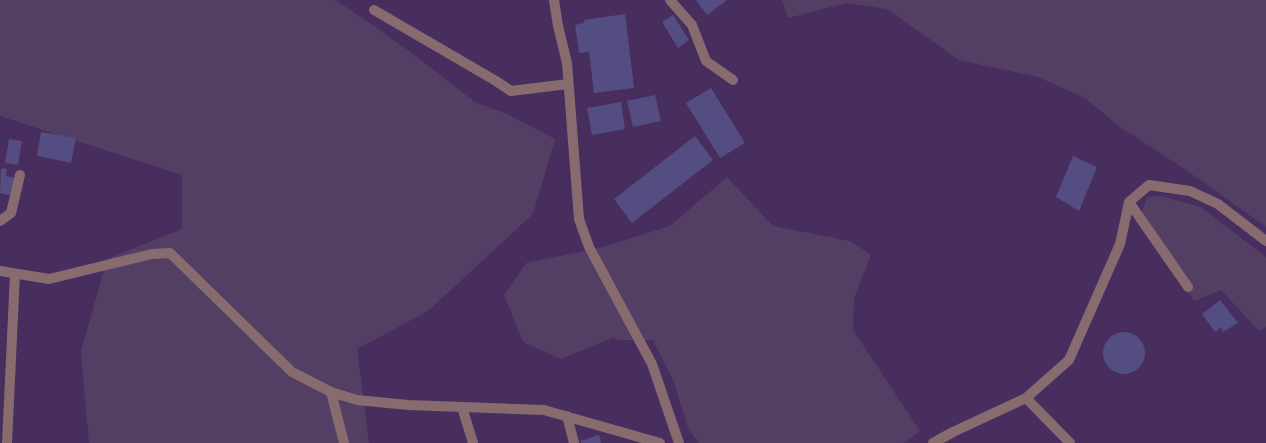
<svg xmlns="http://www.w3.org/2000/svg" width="1266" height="443" font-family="'Work Sans',sans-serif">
<rect width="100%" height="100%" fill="#482e5e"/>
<path fill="#533f64" d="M0,0H335L364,19L420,59L476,103L505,113L555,139L533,214L428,311L363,346L357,348L369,443H89L81,351L107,259L182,229V175L0,116Z
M782,0H1266V227L1186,170L1120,127L1085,98L1038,77L959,60L887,9L846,3L788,18Z
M727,177L773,226L850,241L871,255L854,298L853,330L920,431L903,443H699L688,429L674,382L653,340H617L614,337L561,359L523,342L504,295L526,263L599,248L670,226Z
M1161,196L1201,207L1266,257V327L1259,331L1221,290L1194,301L1139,223L1147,197Z"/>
<path fill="#544d82" d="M696,0H727L707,15Z
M625,14L634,88L594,93L589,52L579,53L575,25L584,23V20Z
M673,15L689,40L678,48L662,22Z
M711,88L745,143L720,158L686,103Z
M655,95L661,121L633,127L627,101Z
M621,102L625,129L592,135L587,108Z
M41,132L76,138L71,163L37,156Z
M695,136L713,160L632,223L614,199Z
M9,139L22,141L18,165L5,163Z
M1073,156L1097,167L1079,211L1056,197Z
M1,168L7,169L6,176L16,178L12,196L0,193Z
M1220,300L1238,323L1223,332L1221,327L1215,332L1202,314Z
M1103 353a21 21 0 1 1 42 0a21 21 0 1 1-42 0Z
M599,435L601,443H581L580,441Z"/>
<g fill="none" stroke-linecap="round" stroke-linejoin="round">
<path stroke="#876b6f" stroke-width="10" d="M554,0L558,26L567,63L579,219L589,247L652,364L679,443
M670,0L692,25L706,61L733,80
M374,10L496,81L511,91L568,84
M1129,202L1188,287
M0,221L11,213L20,175
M0,271L49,279L152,254L170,253L292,372L331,392L357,400L408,405L544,410L660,443
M331,392L344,443
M1026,398L1070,443
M462,407L473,443
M567,416L574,443
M7,443L15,274
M933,443L953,432L1026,398L1069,360L1120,244L1129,202L1149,185L1190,191L1218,204L1266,241"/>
</g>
</svg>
